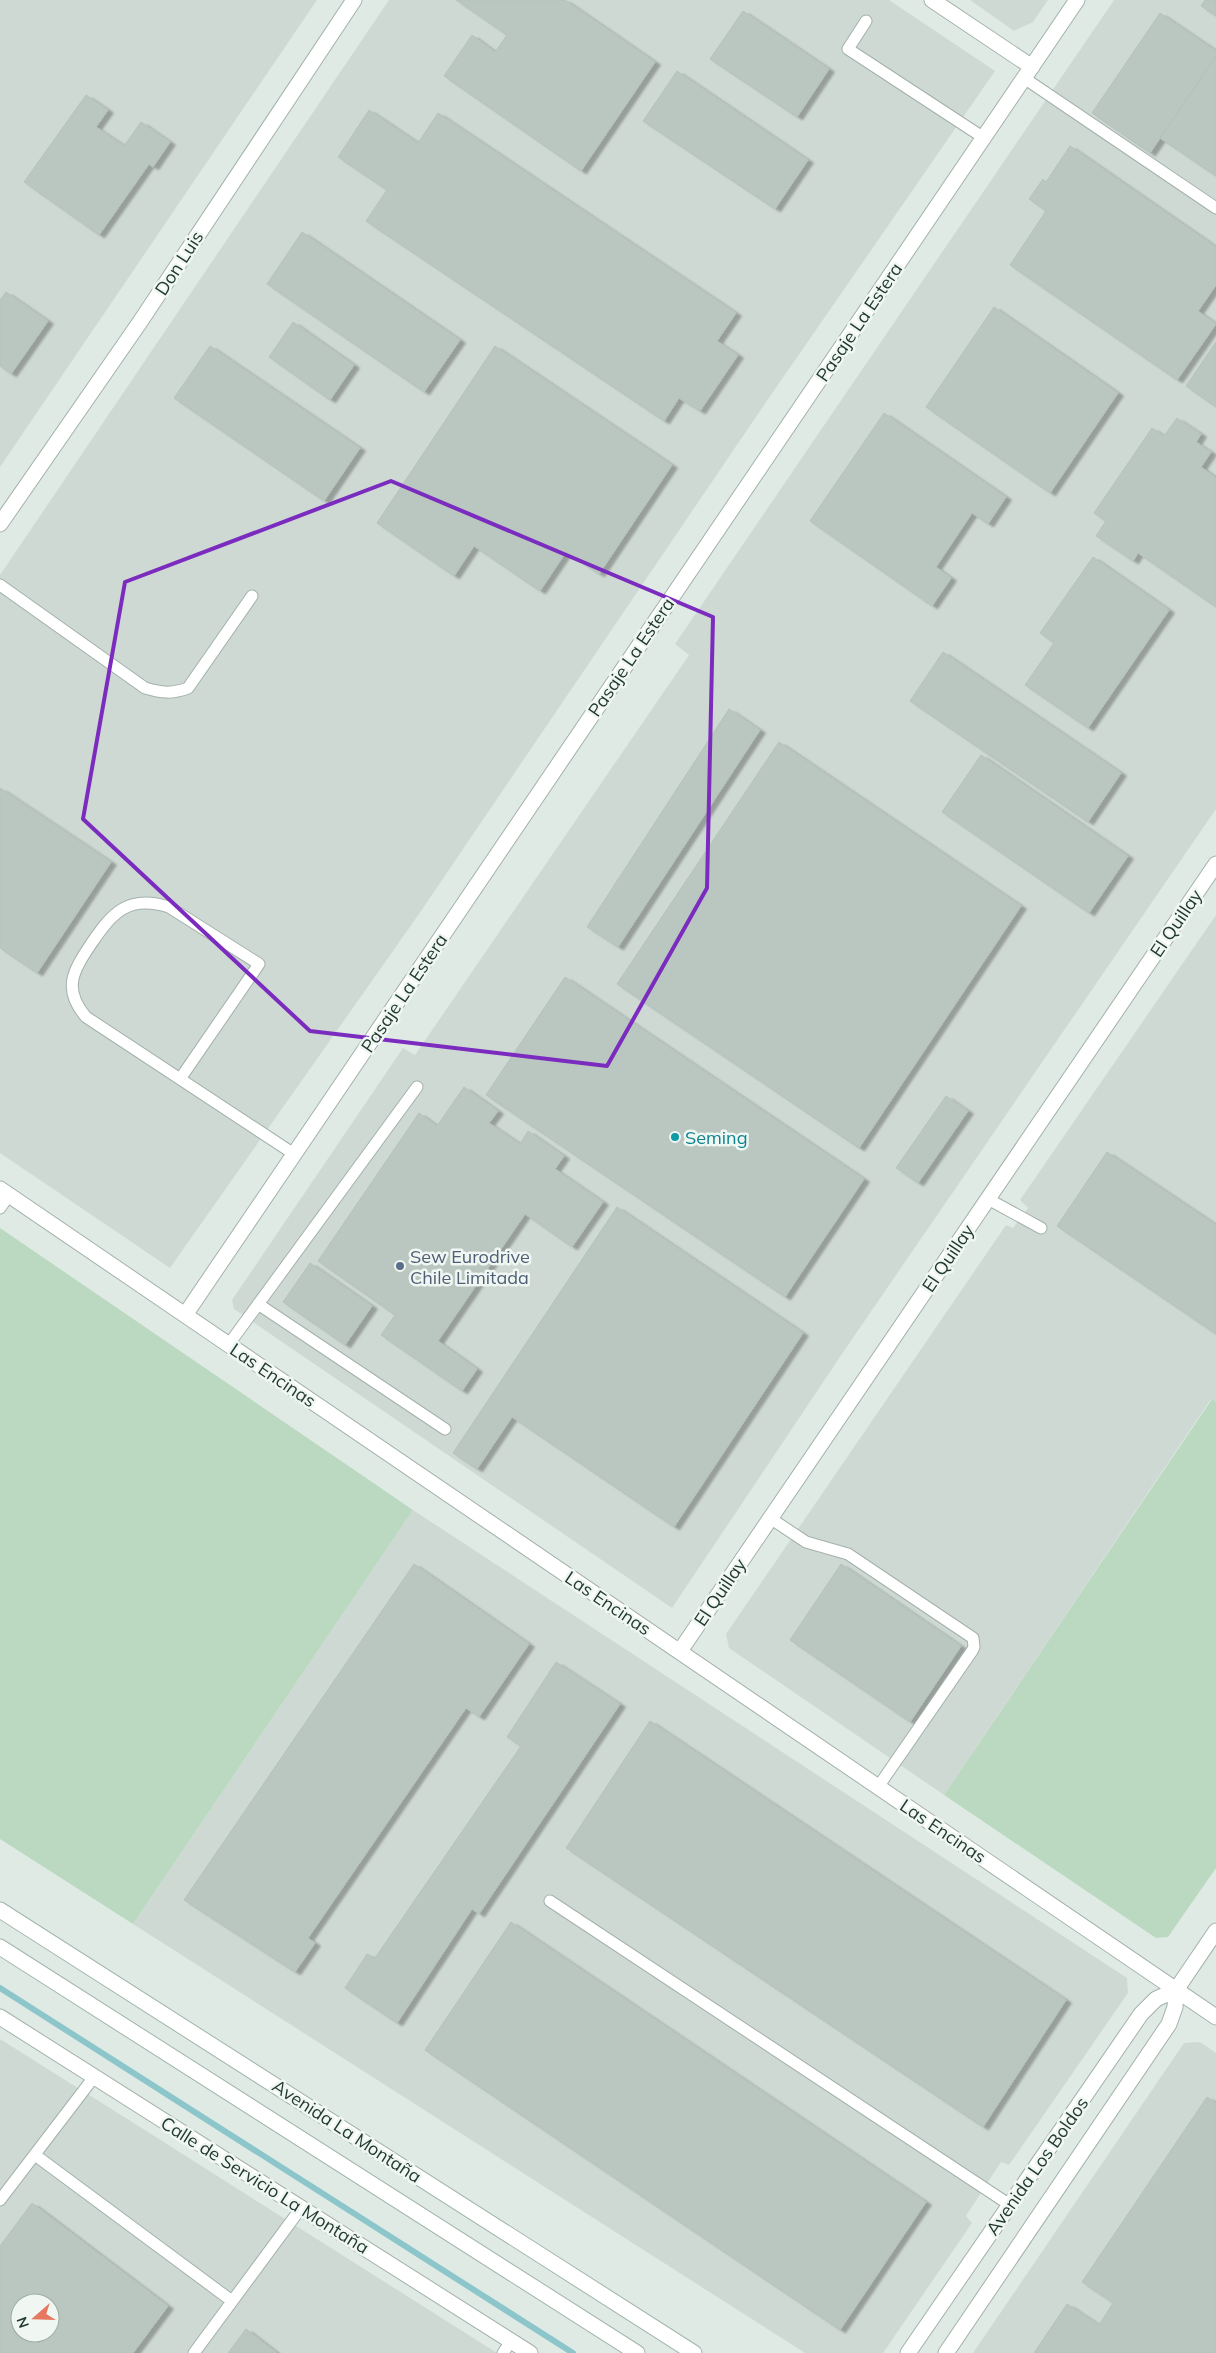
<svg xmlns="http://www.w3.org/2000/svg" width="1216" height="2353" font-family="Mulish,sans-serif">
<defs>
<filter id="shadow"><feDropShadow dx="5.5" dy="3" stdDeviation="1" flood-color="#0004"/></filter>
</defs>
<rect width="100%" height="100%" fill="#e0eae5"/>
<path fill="#cfd9d4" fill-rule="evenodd" d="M0,0H317L0,467Z
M389,0H889L995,71L760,411L419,914L170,1268L0,1153V575Z
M970,0H1048L1033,22L1014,31Z
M1114,0H1216V809L846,1348L672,1608L234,1309L232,1300L403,1048L415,1055L689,655L675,644Z
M1216,915V1402L1211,1399L944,1795L729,1648L726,1634L1006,1225L1013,1228L1028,1208L1020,1200Z
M413,1510L1127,1978L1128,1993L1009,2165L1001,2162L966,2216L972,2223L883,2353H805L133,1924Z
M0,2039L140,2127L497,2353H0ZM20,2303H50V2333H20Z
M1200,2042L1216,2053V2353H973L1184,2043Z"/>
<path fill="#bbd9c0" d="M0,1228L413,1510L133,1924L0,1839Z
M1212,1399L1216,1402V1868L1168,1937L1156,1938L944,1795Z"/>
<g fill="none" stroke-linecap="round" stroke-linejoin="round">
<path stroke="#8cc6cb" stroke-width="6" d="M0,1988L573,2353"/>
</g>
<path fill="#b9c7c0" stroke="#b3c3bb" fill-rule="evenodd" filter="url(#shadow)" d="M456,0H565L655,62L581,171L444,76L472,35L495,52L507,35Z
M1205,0H1216V16L1201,6Z
M743,11L829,69L797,117L710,59Z
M1160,13L1216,51V56L1150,153L1092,113Z
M1216,56V176L1160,138Z
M677,71L808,160L775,209L643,121Z
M86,95L108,110L96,127L124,146L141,122L170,142L153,167L149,164L99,235L24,182Z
M369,110L418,143L438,113L736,313L717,341L738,355L700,411L679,398L664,421L366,221L387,190L338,157Z
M1070,146L1216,247V285L1198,311L1216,324L1177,380L1010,265L1046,211L1029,199L1043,179L1046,182Z
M302,232L460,340L424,392L267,284Z
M6,292L48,321L11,374L0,366V300Z
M994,307L1118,393L1050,493L926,407Z
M293,322L354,365L330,400L269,357Z
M1216,342V407L1186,386Z
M210,346L360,448L324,501L174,398Z
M495,346L672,465L599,574L566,552L540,591L474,546L454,576L377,523Z
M884,413L1006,497L988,524L972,513L936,567L951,578L932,606L810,521Z
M1177,418L1201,434L1196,442L1211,452L1201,467L1216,478V607L1138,553L1133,561L1096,536L1106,521L1094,513L1152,428L1164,436Z
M1093,557L1169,610L1088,728L1025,685L1054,643L1040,633Z
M943,652L1121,773L1088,822L910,701Z
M729,709L760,730L618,947L587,927Z
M779,742L1021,906L859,1148L617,984Z
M981,755L1128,856L1089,913L942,812Z
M0,788L111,862L37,973L0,948Z
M565,977L864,1179L785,1297L486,1095Z
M464,1087L498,1111L489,1123L520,1144L528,1131L564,1156L555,1169L603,1202L572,1247L525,1214L438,1341L477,1369L462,1391L381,1335L395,1315L318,1261L419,1113L437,1126Z
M946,1096L968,1111L918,1183L896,1168Z
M1107,1152L1216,1225V1334L1057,1226Z
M617,1207L803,1333L674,1527L512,1417L477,1469L453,1453Z
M310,1263L372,1306L345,1345L283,1302Z
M414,1564L529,1644L479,1717L466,1708L308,1938L315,1943L295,1972L184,1900Z
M841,1564L961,1646L910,1722L790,1640Z
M556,1662L620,1704L479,1914L472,1909L397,2023L345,1988L367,1954L375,1958L521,1746L507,1737Z
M650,1721L1066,2000L983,2127L566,1848Z
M511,1922L926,2202L840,2330L425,2050Z
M1207,2097L1216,2103V2353H1034L1067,2304L1099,2325L1113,2303L1082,2282Z
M32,2203L168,2306L133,2353H0V2246ZM20,2303H50V2333H20Z
M246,2329L277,2353H228Z"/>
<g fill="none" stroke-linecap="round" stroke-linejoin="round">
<defs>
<path id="lane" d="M866,21L848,49L984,138
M1024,78L1216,208
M0,585L145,688C162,693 172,694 188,688L252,596
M180,1079L259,964L169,907C128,894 112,913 91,944C73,971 62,989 86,1017L294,1154
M988,1199L1041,1228
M0,1208L9,1195
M258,1304L445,1429
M229,1344L417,1087
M770,1518L806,1542L848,1554L973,1638L974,1647L972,1651L878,1787
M550,1901L1010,2205
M35,2155L232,2301
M0,2200L94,2077
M194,2353L301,2208
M503,2353L511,2341"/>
<path id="street" d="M932,0L1032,67
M0,524L140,322L354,0
M0,1189L1216,2017
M185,1315L1077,0
M680,1651L1216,864
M0,2017L530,2353
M908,2353L1141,2014L1156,1999L1176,1990
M946,2353L1169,2024L1175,2007L1176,1990L1216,1931"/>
<path id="secondary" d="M0,1910L694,2353
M0,1947L637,2353"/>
</defs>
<use href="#lane" stroke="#a3b1ab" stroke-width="13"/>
<use href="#street" stroke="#a3b1ab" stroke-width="17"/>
<use href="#secondary" stroke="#a0b5ac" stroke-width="17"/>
<use href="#lane" stroke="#fff" stroke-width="11"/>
<use href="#street" stroke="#fff" stroke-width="15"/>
<use href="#secondary" stroke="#fff" stroke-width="15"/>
</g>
<path fill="none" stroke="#7b2cbf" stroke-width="4" stroke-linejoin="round" d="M391,481L713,617L707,888L607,1066L310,1031L83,819L125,582Z"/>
<circle fill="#0f9aa8" stroke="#f0f7f3" stroke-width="2" cx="675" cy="1137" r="5"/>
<circle fill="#5c6f8a" stroke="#f0f7f3" stroke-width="2" cx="400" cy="1266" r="5"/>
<g text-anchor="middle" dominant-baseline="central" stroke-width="5" stroke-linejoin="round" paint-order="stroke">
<g font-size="18" fill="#223931" stroke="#f0f7f3">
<text transform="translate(179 263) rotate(-57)">Don Luis</text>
<text transform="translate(859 322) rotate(-56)">Pasaje La Estera</text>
<text transform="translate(631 657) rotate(-56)">Pasaje La Estera</text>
<text transform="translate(1176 923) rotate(-56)">El Quillay</text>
<text transform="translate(404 993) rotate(-56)">Pasaje La Estera</text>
<text transform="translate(948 1258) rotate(-56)">El Quillay</text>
<text transform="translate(273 1375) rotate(34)">Las Encinas</text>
<text transform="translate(720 1592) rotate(-56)">El Quillay</text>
<text transform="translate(608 1603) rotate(34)">Las Encinas</text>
<text transform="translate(943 1831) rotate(34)">Las Encinas</text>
<text transform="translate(347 2131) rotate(33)">Avenida La Montaña</text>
<text transform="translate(1037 2166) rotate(-55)">Avenida Los Boldos</text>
<text transform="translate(265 2185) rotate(32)">Calle de Servicio La Montaña</text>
</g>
<g font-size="18" fill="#0d838f" stroke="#f0f7f3" text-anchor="start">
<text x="685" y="1137">Seming</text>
</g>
<g font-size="18" fill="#4e5e75" stroke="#f0f7f3" text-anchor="start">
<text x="410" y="1256">Sew Eurodrive<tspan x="410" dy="21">Chile Limitada</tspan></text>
</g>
</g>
<g transform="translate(35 2318) rotate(250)"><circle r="24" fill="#f0f7f3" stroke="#9eaba5"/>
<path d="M0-4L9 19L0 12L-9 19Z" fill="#e67861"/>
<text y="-8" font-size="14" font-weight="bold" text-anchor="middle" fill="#223931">N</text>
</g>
</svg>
